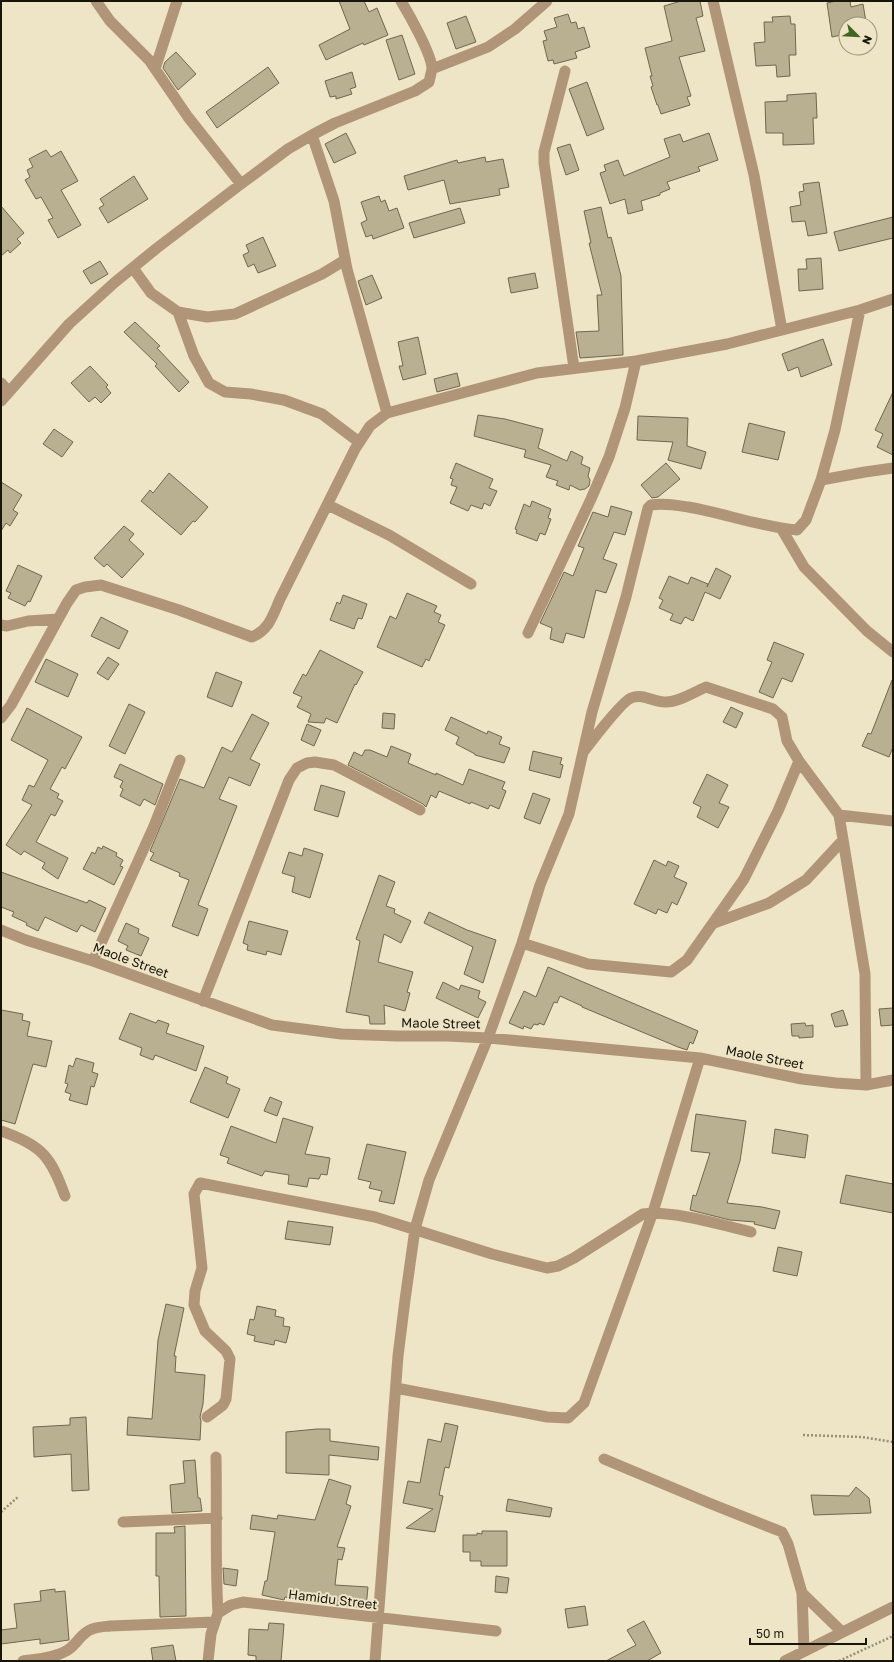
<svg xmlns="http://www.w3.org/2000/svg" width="894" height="1662" font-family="'Golos Text',sans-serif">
<rect width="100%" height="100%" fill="#eee4c6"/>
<path fill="#b9b092" stroke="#70674c" d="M339,1H364L369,12L377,8L388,35L364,45L363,43L326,60L319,45L350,29Z
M681,1H700L703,16L696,18L705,51L679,57L691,96L687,97L690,105L661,114L658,105H657L651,87L653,86L650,76H652L645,48L672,41L664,6Z
M836,1H850L851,7L863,4L866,22L846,24V34L832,37L827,3Z
M568,14L571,23L576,22L578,29L584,27L590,47L575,52L577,58L554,64L553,60L548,61L543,41L547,40L544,31L557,27L554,18Z
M466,16L476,42L456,49L447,23Z
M790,16L791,24H795L796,55H789L790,76L777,77L776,65L756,66L754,43L765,42L764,22H773L772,17Z
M402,35L415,74L399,80L386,40Z
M176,52L196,74L178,90L163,68L165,62Z
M268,67L279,83L217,128L206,112Z
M352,72L356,87L350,89L352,94L336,99V96L330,97L325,81Z
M587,82L604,129L587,136L569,89Z
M816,93L817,118H813L814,144L783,145V133H766L765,102L787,101V95Z
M346,133L356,153L334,163L325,144Z
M709,133L718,160L698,167L700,171L667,182L670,189L660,193V195L641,201L643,210L628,214L625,199L610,204L600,173L606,171L604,165L618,160L624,176L670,157L664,139L680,134L683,142Z
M570,144L579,170L566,175L557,148Z
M46,150L51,157L61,151L78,181L61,190L81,225L58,238L48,220L53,218L41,197L36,199L25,180L30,177L27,170L33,167L29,159Z
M485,157L486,162L503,159L509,187L499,189L500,195L450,204L444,180L408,190L404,176L457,160L458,163Z
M134,176L148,199L108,223L99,208L104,205L100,199Z
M819,182L827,233L808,236L805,221L792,222L790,207L801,205L799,192L804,191L803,184Z
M379,196L381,202L385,200L389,211L397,208L404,228L373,239L372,235L366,237L361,223L367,220L361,202Z
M1,206L24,233L17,239L21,243L10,253L8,250L1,256Z
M601,207L608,238L611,237L621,276L623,355L580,358L576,332L599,331L597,295H602L589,243H591L584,211Z
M460,208L465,223L414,238L409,223Z
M893,217V238L839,251L834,232Z
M263,237L276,266L258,273L254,264L248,267L243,255L249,252L246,245Z
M821,258L823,289L799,291L798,269H807L806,259Z
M100,261L108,274L91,284L83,271Z
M535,273L538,288L511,293L508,278Z
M372,275L382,298L366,305L358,281Z
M135,322L160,346L157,348L189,382L179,392L155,366L157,364L124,332Z
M418,337L426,374L403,380L399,366H403L398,342Z
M823,339L832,365L801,377L798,367L788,371L782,354Z
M90,366L108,385L106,387L111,393L101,403L95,397L89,402L71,383Z
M457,373L460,386L437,392L434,379Z
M893,392V455L877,447L883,434L875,430Z
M478,415L505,419L543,429L538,448L567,461L571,451L583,457L581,464L590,468L588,476L590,480L589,486L585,489L580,490L570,485L569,490L556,485L558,481L546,477L551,465L524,457L526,450L474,436Z
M638,416L688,418L687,446L706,452L701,469L668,460L673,442L637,440Z
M749,423L785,432L778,460L742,452Z
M54,429L73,442L62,457L43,444Z
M456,463L493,479L489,488L497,491L490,506L484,503L482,509L471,505L468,511L450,503L457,487L451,485L453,479L450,478Z
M666,463L680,479L658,497L652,498L641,485Z
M169,473L208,507L195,522L193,521L181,535L141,501L150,490L153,493Z
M1,482L22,495L13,510L18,513L10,526L6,523L1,531Z
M532,501L551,509L548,518L551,519L545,535L540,533L537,541L516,533L517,530L515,529L524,504L530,507Z
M611,506L632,512L625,535L614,532L603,559L617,564L606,593L596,590L584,638L566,633L563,643L550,639L552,628L540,623L564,572L573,576L584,548L578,546L593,512L608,517Z
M124,526L134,534L129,540L144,554L122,578L107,564L104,567L94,558Z
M18,565L42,576L30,602L28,601L25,606L8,598L11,593L6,591Z
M716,568L731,576L720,599L705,592L693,621L685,617L681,624L670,620L673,614L659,608L663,600L659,598L669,576L688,584L691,577L708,584L707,587Z
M407,593L437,606L434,612L441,615L438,622L445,625L429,661L426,659L422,667L377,647L390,616L396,619Z
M343,595L367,604L362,619L358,618L354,629L330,620L337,602L340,604Z
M101,617L128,631L119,649L91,636Z
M774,642L804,654L792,682L782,678L773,698L759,692L772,662L767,660Z
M320,650L363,672L356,685L355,684L337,723L326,718L324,723L308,722L311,714L297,707L302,697L293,693L303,674L306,676Z
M108,657L119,664L108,680L97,673Z
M46,659L78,674L68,697L35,682Z
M216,672L242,682L232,707L207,697Z
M892,680L893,747L889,757L862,746L868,733L871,734Z
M129,704L145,712L125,754L109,746Z
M731,707L743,713L736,728L723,722Z
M27,708L82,737L65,769L62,767L50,789L59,794L57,798L63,801L55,816L51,814L36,842L68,858L58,879L42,868L45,863L24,851L21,855L6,845L32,805L22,800L29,785L34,787L48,760L11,740Z
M383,713L395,714L394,729L382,728Z
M252,714L269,723L250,759L260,764L250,786L229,777L219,799L237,806L198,905L208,909L198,936L172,926L189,880L179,876L180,873L150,860L154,853L150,851L180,779L204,788L222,747L232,752Z
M451,717L487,734L488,731L502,737L499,744L510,748L504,763L475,755V754L456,744L459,737L445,730Z
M307,724L321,730L314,746L301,740Z
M391,746L411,754L408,763L436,775V773L463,785L469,769L505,782L502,789L506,791L499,809L490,805L488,809L471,802L470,804L439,791L436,798L431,795L426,807L423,804L348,765L354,752L362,756L365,750H370L387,757Z
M533,751L562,758L560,764L563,765L560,778L529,770Z
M120,764L163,784L155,805L144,799L140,806L120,796L123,789L120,787L123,781L114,777Z
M707,774L728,785L719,803L729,807L718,828L697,817L701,807L693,803Z
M321,785L345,792L338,817L314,810Z
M533,793L550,799L540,824L524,818Z
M103,846L117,853L116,856L123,860L120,866L123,867L114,885L83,869L92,852L95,854L98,847L102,849Z
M304,848L323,854L310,898L292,892L295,877L282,873L289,852L302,856Z
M654,860L666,866L668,861L679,866L674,877L687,883L677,905L672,902L667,913L658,909L656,914L634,904Z
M1,872L87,903L89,900L106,908L95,932L81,925L77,932L45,917L38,931L26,925L27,923L12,916L14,912L1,907Z
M379,875L395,882L386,906L395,909L394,913L411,921L401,943L384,934L378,962L413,972L407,992L410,993L405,1011L384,1005L385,1024H370L369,1016L346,1012L360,941L356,939Z
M429,912L467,930L496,940L483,983L464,974L473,947L424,923Z
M249,921L288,931L281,955L267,951L266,955L247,950L248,945L243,943Z
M126,923L139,929L138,933L149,938L141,956L126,950L128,946L118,941Z
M548,967L698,1031L693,1044L690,1042L687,1050L678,1047L582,1007V1006L560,996L557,1003L554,1002L544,1025L539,1023L538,1025L534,1024L531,1029L524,1026L523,1029L509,1023L524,991L536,997Z
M443,982L459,990L461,985L480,991L478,998L486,1002L478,1018L436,998Z
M893,1008V1025L881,1026L879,1009Z
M1,1010L23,1014L22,1020L30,1022L27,1036L52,1041L46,1067L33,1064L15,1124L1,1120Z
M843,1010L848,1025L835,1027L831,1014Z
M130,1013L156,1023L158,1020L169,1024L166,1033L204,1046L196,1071L155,1055L153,1060L140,1055L142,1048L119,1039Z
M805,1023L806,1026L813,1025V1037L799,1038V1036H792L791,1024Z
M76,1058L94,1063L92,1072L98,1074L94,1087L91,1086L87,1105L69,1100L71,1094L65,1092L68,1084L65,1083L69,1065L73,1067Z
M205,1067L228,1077L226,1083L240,1089L228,1118L190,1102Z
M270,1097L282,1102L277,1116L264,1111Z
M696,1114L746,1121L740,1161L727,1203L762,1207L780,1211L775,1229L754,1224L755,1222L730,1220L690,1210L693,1195L696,1196L710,1153L691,1151Z
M283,1118L313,1127L305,1154L330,1158L327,1175L321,1174L319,1179L309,1178L307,1187L288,1184L289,1175L265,1171L262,1176L227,1163L229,1158L220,1155L231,1126L276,1143Z
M775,1129L808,1135L805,1158L772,1153Z
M367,1144L406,1152L394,1204L379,1201L382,1191L369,1188L371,1182L358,1179Z
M846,1175L893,1184V1213L840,1203Z
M288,1221L333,1227L330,1245L285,1239Z
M778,1247L802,1252L797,1276L773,1271Z
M166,1304L184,1308L174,1356H176L175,1372L205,1375L203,1404L200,1417L201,1421L200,1440L127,1435L128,1417L152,1419L158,1340Z
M257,1306L276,1310L275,1316L284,1318L283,1326L290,1327L286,1343L275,1340L274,1345L254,1341L255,1336L247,1334L250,1319L254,1320Z
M86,1417L89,1490L72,1491L71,1454L34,1457L33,1427L70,1425V1418Z
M445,1423L458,1426L449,1468L445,1467L439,1495L443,1496L435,1532L406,1528L433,1509L403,1503L408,1481L420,1483L428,1439L441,1442Z
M317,1429H330V1441L379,1447L378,1460L329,1455V1475L286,1473V1432Z
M195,1460L198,1498H200L202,1511L172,1513L170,1485L185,1483L183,1461Z
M329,1479L351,1486L346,1504L351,1506L337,1547L345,1548L342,1560L338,1559L335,1585L368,1587L366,1608L324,1604V1603L285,1597L284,1600L262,1595L265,1581H267L275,1532L250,1529L252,1515L277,1519L278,1515L315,1520Z
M856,1487L869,1498L871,1513L814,1515L811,1495L849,1496Z
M508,1499L552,1508L550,1517L506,1511Z
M185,1526L186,1616L160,1617L159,1576H156V1533H175L174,1527Z
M482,1531H507V1566H481V1561H470V1552H463V1535H477V1533L482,1534Z
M223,1568L238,1570L236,1586L224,1584Z
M496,1576L509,1578L507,1593L495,1592Z
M55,1589V1592L65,1591L69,1640L40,1644V1639L1,1644V1630L17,1628L14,1604L41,1601L40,1591Z
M585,1606L588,1625L568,1628L565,1609Z
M644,1621L661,1653L647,1661H606L636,1645L627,1630Z
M269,1623L284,1624L281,1661H256V1656L248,1655L249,1629L268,1630Z
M173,1645L176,1661H153L151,1648Z"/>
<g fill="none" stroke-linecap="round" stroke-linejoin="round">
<path stroke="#968f79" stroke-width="2.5" stroke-dasharray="2 2" stroke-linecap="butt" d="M803,1435L862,1437L893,1442
M1,1512L19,1496
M839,1661L893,1636"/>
<path stroke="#b19578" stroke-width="11" d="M96,1L110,21L149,60L188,117L241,184
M713,1L754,175L782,330
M155,69L177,1
M432,69L488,47L515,29L547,1
M565,71L544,152V163L574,368
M312,135L334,201L347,269L387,413
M133,268L151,293L178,312L207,317L235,314L322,274L345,260
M178,312L194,356L209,383L225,392L251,394L284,400L322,414L359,442
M1,383L9,392
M1,401L69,324L114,283L157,248L241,184L288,149L312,135L335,123L415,91L429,82C430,78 431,73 432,69C432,55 409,14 401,1
M821,480L865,472L893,468
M328,505L389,535L471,584
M781,528L804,567L867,631L893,652
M1,625L7,626L28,621L58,619
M528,633L591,499L609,457L625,408L636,361
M1,718L11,705L67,603L76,590L85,587L101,585L179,610L252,637C269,630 273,615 280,599L355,449L370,426L387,413L537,373L636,361L727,344L860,310L893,299
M584,751C592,741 621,702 631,698C644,693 654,703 666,702C679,702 694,692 706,687L773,709L782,717L787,741L799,761
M839,815L893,821
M714,923L769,903L806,880L843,840
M1,930L26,940L93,961L272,1025L341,1034L397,1036H447L488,1038L700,1058L802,1079L836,1083L866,1085L893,1080
M522,943L588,964L671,972L687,960L744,879L778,811L799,761L839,815L865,974L866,1085
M93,961L154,826L180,760
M203,1001L289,780L297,768L307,763L315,762L334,765L420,810
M1,1131C42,1145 51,1157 65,1196
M396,1388L547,1417L568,1418L584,1403L653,1212L700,1058
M207,1417L223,1405L226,1399L230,1359L226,1351L205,1331L194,1305L195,1291L202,1268L194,1194L200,1183L375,1217L492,1254L547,1268L558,1266L574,1258L643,1214C672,1210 722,1225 751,1232
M216,1457C217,1509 215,1561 218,1613
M604,1459L709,1503L782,1532L788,1544L802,1593L804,1651
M123,1522L217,1518
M802,1593L842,1632
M23,1661C37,1659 54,1658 66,1651C74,1647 78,1639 84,1634C91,1627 101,1627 110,1626L214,1622
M208,1661L211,1634L218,1613L231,1605L243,1602L496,1631
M375,1661L398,1356L405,1300L415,1229L429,1180L488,1038L522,943L540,885L569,814L592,712L626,597L648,508L651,505C664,503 675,505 688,507C724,513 760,527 797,530L806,520L821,480L835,430L860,310
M785,1661L893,1607"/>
</g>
<g text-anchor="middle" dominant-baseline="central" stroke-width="4" stroke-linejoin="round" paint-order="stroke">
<g font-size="13" fill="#18150a" stroke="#eee4c6">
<text transform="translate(131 960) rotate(20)">Maole Street</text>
<text transform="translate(441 1023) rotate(1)">Maole Street</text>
<text transform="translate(765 1057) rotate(11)">Maole Street</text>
<text transform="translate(333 1599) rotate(7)">Hamidu Street</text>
</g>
</g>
<rect width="894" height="1662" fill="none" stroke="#18150a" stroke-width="4"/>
<g transform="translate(858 36) rotate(114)"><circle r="19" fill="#eee4c6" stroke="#98917b"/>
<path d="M0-3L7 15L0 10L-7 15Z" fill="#406722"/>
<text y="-6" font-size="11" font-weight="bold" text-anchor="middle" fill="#18150a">N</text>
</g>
<path d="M750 1638v6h116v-6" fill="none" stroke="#18150a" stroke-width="2"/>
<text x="756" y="1638" font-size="12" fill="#18150a" stroke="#eee4c6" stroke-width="3" paint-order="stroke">50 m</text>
</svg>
